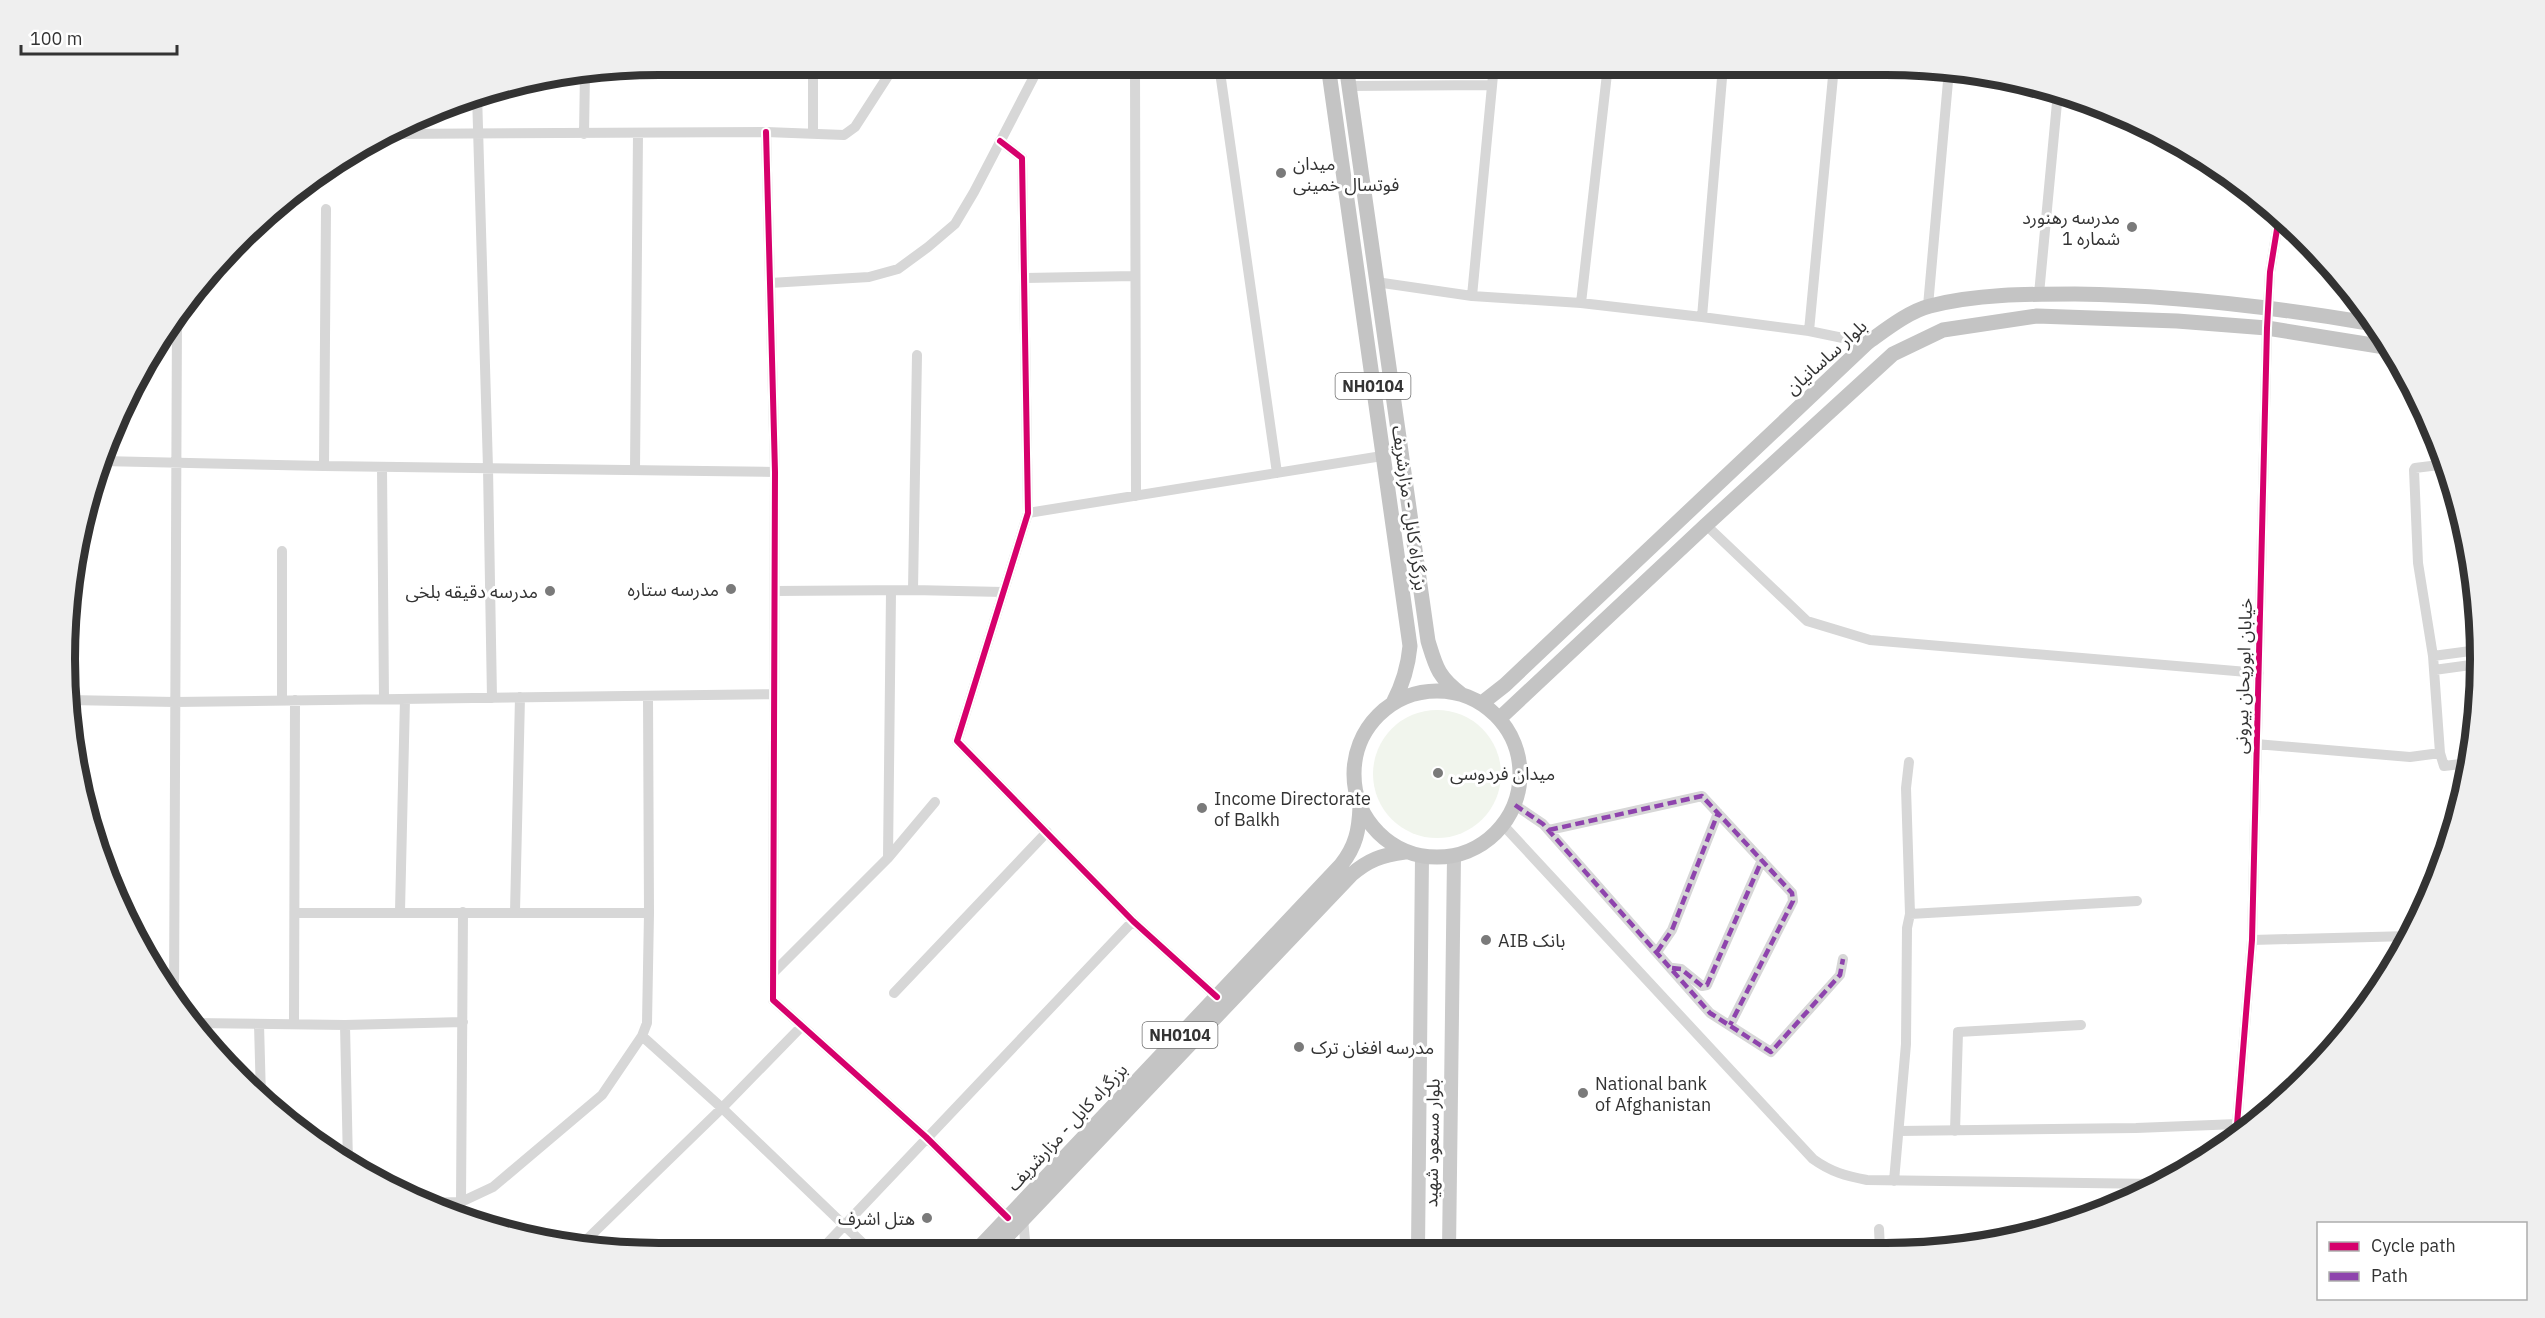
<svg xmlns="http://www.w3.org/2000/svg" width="2545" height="1318" font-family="'IBM Plex Sans','Noto Sans Arabic',sans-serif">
<rect width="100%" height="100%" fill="#fff"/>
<path fill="#f1f5ed" d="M1373 774a64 64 0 1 1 128 0a64 64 0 1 1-128 0Z"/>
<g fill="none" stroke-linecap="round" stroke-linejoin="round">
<path stroke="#d7d7d7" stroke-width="10" d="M1135,65L1136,496
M1219,65L1277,473
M1348,86L1492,85
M477,94L488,468L492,698
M766,132L775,472L773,1000L926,1137L1008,1218
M813,133V65
M384,134L766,132L844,135L855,127L895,65
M584,134L585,72
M1000,141L1022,158L1028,513L957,741L1133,921L1217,997
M1025,278L1135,276
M1376,282L1472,296L1581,303L1702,317L1809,331L1867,343
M770,283L869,277L898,269L928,247L955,224L974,192L1040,65
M2039,294L2058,92
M1472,296L1494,65
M1581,303L1608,65
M1928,306L1949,70
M1702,317L1723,66
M1809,331L1834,66
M101,461L324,466L775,472
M324,466L326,209
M382,467L384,699
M635,470L638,134
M1028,513L1382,456
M1706,525L1807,621L1870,640L2259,673
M282,551V700
M913,590L917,355
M775,591L913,590L1003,592
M2433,656L2478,650
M2434,670L2478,664
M68,700L175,702L774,694
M2256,744L2410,757L2440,753L2444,766L2469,763
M2440,753L2433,656L2418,563L2414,470L2415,468L2447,464
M1909,762L1906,788L1910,914
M1515,805L1543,824L1710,1013L1771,1052L1840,975L1843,959
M1504,826L1813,1159C1831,1172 1846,1176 1867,1180L2156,1184
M1549,830L1702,796L1792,893L1793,901L1730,1025
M888,858L891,592
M400,911L405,699
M515,912L520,697
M295,913H649
M2252,940L2410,936
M1657,952L1672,930L1718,813
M1673,968L1681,969L1702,986L1707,985L1762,860
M773,973L888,858L935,802
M894,993L1047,832
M174,1001L177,316
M192,1023L345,1025L463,1022
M259,1024L261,1098
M294,1024L295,700
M345,1025L348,1164
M642,1036L722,1108L872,1252
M1899,1131L2136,1128L2238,1124
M1955,1131L1958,1032L2081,1025
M2236,1137L2252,940L2267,328L2270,272L2279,217
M1894,1181L1906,1044L1907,928L1910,914L2137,901
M461,1202L463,912
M424,1203L461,1202L493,1187L602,1095L642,1036L647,1023L649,913L648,696
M1023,1219L1026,1251
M1879,1229L1880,1249
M580,1246L722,1108L801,1027
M819,1252L1133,921"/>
<path stroke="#cacaca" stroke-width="14" d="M1418,1250L1422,857
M1449,1250L1454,857"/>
<path stroke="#c4c4c4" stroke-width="15" d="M1328,65L1410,646C1408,668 1403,684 1393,703
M1346,65L1428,641C1436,667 1438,677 1461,694
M1354 774a83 83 0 1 1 166 0a83 83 0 1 1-166 0Z
M1482,703L1505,685L1867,343C1884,331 1909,311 1930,306C1976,294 2027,294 2075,294C2175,295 2274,307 2374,324
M1500,718L1706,525L1893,354L1943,330L2037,316L2177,321L2267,328L2391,348
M976,1251L1341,865C1356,846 1359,830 1360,807
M993,1251L1351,875C1368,860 1382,855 1405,852"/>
<path stroke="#8e44ad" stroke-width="4.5" stroke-dasharray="9 4.5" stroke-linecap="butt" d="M1515,805L1543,824L1710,1013L1771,1052L1840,975L1843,959
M1549,830L1702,796L1792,893L1793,901L1730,1025
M1657,952L1672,930L1718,813
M1672,968L1681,969L1702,986L1707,985L1762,860"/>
<defs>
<path id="cycleway" d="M766,132L775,472L773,1000L926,1137L1008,1218
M1000,141L1022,158L1028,513L957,741L1133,921L1217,997
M2236,1137L2252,940L2267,328L2270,272L2279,217"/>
</defs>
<use href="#cycleway" stroke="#fff" stroke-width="10"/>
<use href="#cycleway" stroke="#d6006c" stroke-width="6"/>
</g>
<g fill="#7a7a7a" stroke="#fff" stroke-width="2">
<circle cx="1281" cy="173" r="6"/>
<circle cx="2132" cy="227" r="6"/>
<circle cx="731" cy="589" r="6"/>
<circle cx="550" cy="591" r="6"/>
<circle cx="1438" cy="773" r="6"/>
<circle cx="1202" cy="808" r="6"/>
<circle cx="1486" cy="940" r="6"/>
<circle cx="1299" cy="1047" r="6"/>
<circle cx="1583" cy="1093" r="6"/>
<circle cx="927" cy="1218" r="6"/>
</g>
<g text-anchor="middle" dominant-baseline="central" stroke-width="6" stroke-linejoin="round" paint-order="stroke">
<g fill="#fff" stroke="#707070" stroke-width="1.5">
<rect x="1335.5" y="373" width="75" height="26" rx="4.5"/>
<rect x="1142.5" y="1022" width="75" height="26" rx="4.5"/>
</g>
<g font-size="16" font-weight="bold" fill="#333">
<text x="1373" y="386">NH0104</text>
<text x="1180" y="1035">NH0104</text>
</g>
<g font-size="18" fill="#333" stroke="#fff" text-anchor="start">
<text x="1293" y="163">میدان<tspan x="1293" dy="21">فوتسال خمینی</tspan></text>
<text x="2120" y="217" text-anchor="end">مدرسه رهنورد<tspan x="2120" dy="21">شماره 1</tspan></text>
<text x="719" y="589" text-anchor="end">مدرسه ستاره</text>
<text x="538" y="591" text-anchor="end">مدرسه دقيقه بلخى</text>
<text x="1450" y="773">میدان فردوسی</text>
<text x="1214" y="798">Income Directorate<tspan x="1214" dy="21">of Balkh</tspan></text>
<text x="1498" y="940">AIB بانک</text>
<text x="1311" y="1047">مدرسه افغان ترک</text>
<text x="1595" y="1083">National bank<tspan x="1595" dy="21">of Afghanistan</tspan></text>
<text x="915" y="1218" text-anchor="end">هتل اشرف</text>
</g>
<g font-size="18" fill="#333" stroke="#fff">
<text transform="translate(1826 357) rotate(-42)">بلوار ساسانیان</text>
<text transform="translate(1410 508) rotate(82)">بزرگراه کابل - مزارشریف</text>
<text transform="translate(2243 676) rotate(-88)">خیابان ابوریحان بیرونی</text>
<text transform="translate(1067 1127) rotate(-47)">بزرگراه کابل - مزارشریف</text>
<text transform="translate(1432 1143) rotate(-89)">بلوار مسعود شهید</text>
</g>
</g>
<path d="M0 0H2545V1318H0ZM659 75H1886A584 584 0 0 1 2470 659V659A584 584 0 0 1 1886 1243H659A584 584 0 0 1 75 659V659A584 584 0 0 1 659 75Z" fill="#efefef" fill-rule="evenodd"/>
<path fill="none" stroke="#333" stroke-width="8" d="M659 75H1886A584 584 0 0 1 2470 659V659A584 584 0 0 1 1886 1243H659A584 584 0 0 1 75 659V659A584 584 0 0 1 659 75Z"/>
<rect x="2317" y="1222" width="210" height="78" fill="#ffffff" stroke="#adadad" stroke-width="1.5"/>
<rect x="2329" y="1242" width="30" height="9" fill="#d6006c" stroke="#adadad" stroke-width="1.5"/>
<text x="2371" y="1252" font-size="18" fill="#333333">Cycle path</text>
<rect x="2329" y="1272" width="30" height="9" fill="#8e44ad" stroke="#adadad" stroke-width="1.5"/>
<text x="2371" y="1282" font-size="18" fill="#333333">Path</text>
<path d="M21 45v9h156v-9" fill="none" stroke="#333333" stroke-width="3"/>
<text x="30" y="45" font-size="18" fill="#333333" stroke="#ffffff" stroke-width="4.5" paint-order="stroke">100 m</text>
</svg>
